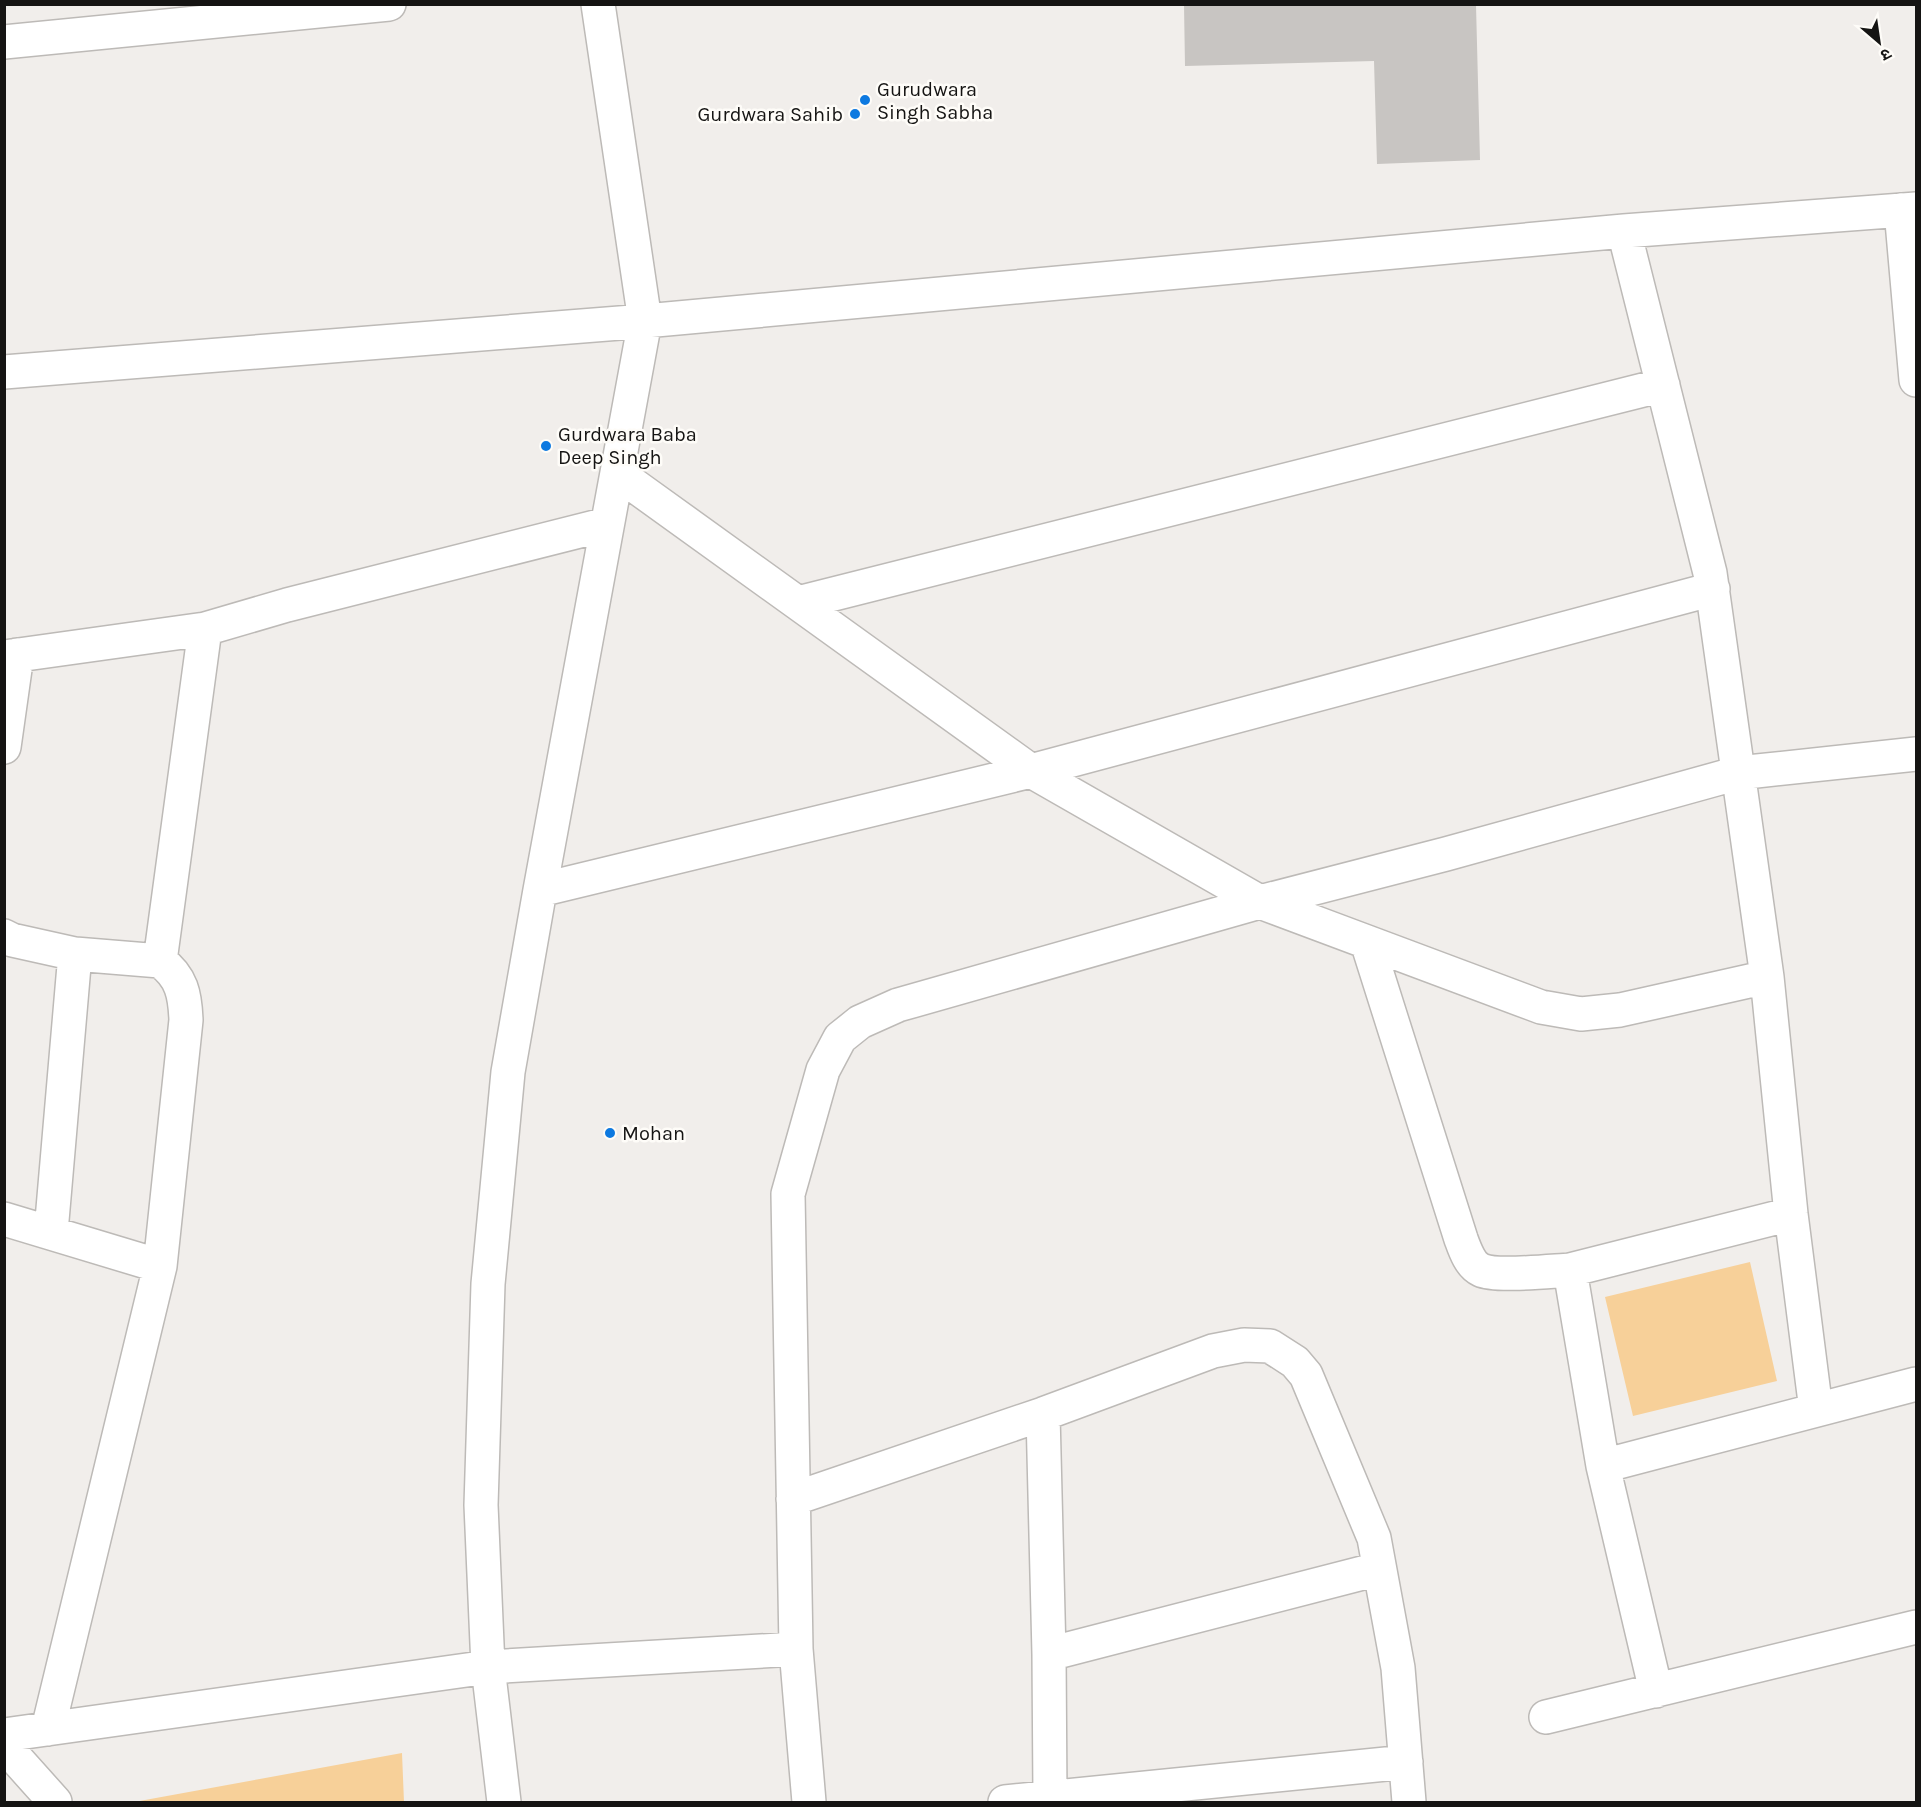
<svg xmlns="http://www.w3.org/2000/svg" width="1921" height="1807" font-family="Karla,'Noto Sans Devanagari',sans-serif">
<rect width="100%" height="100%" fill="#f1eeeb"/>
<path fill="#f7d099" d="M1750,1262L1777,1381L1633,1416L1605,1297Z
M402,1753L404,1802H134Z"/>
<path fill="#c8c5c2" d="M1184,5H1476L1480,160L1377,164L1374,61L1185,66Z"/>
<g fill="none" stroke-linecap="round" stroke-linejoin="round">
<defs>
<path id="minor" d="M4,42L389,4
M1901,210L1916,380
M4,372L645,321L1624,231L1916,209
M617,473L1031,771L1260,902L1541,1007L1581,1014L1620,1010L1767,977L1710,573L1624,231
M798,603L1663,385
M4,657L205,629L287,605L607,524
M4,747L17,655
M540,890L1031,771L1713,589
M4,936L12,940L75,954L160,961
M1367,942L1461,1239C1465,1250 1470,1265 1481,1270C1496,1277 1551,1271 1570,1270
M1767,977L1791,1214L1816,1410
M4,1219L160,1266
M51,1232L75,954
M1043,1414L1049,1654L1050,1797
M1603,1466L1916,1384
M793,1499L1043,1414L1213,1351L1244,1345L1270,1346L1295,1362L1306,1375L1374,1538L1398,1668L1409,1802
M1049,1654L1378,1569
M1656,1691L1603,1466L1570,1270L1791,1214
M1546,1717L1916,1627
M48,1729L160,1266L186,1020C185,995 182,977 160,961L205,629
M4,1735L488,1667L796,1649
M4,1745L55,1802
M504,1802L488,1667L481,1505L488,1284L508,1072L540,890L645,321L598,4
M809,1802L796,1649L788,1194L823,1070L840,1038L860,1022L898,1005L1260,902L1446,854L1738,773L1916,754
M1005,1802L1406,1762"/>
</defs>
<use href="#minor" stroke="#bdbab7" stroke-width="36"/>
<use href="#minor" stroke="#fff" stroke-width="33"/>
</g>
<g fill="#0d79e0" stroke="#fefcf8" stroke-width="2">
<circle cx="865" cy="100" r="6"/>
<circle cx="855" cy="114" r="6"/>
<circle cx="546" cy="446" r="6"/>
<circle cx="610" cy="1133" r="6"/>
</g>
<g text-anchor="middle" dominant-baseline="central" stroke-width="5" stroke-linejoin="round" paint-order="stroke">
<g font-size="20" fill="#151413" stroke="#fefcf8" text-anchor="start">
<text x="877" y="89">Gurudwara<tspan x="877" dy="23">Singh Sabha</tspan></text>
<text x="843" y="114" text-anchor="end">Gurdwara Sahib</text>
<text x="558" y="434">Gurdwara Baba<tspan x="558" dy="23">Deep Singh</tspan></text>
<text x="622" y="1133">Mohan</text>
</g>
</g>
<rect width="1921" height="1807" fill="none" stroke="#151413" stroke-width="12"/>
<g transform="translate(1879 42) rotate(151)" stroke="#fefcf8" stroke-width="4.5" paint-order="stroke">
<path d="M0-4.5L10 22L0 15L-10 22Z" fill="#151413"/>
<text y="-9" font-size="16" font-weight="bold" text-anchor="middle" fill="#151413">उ</text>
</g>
</svg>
